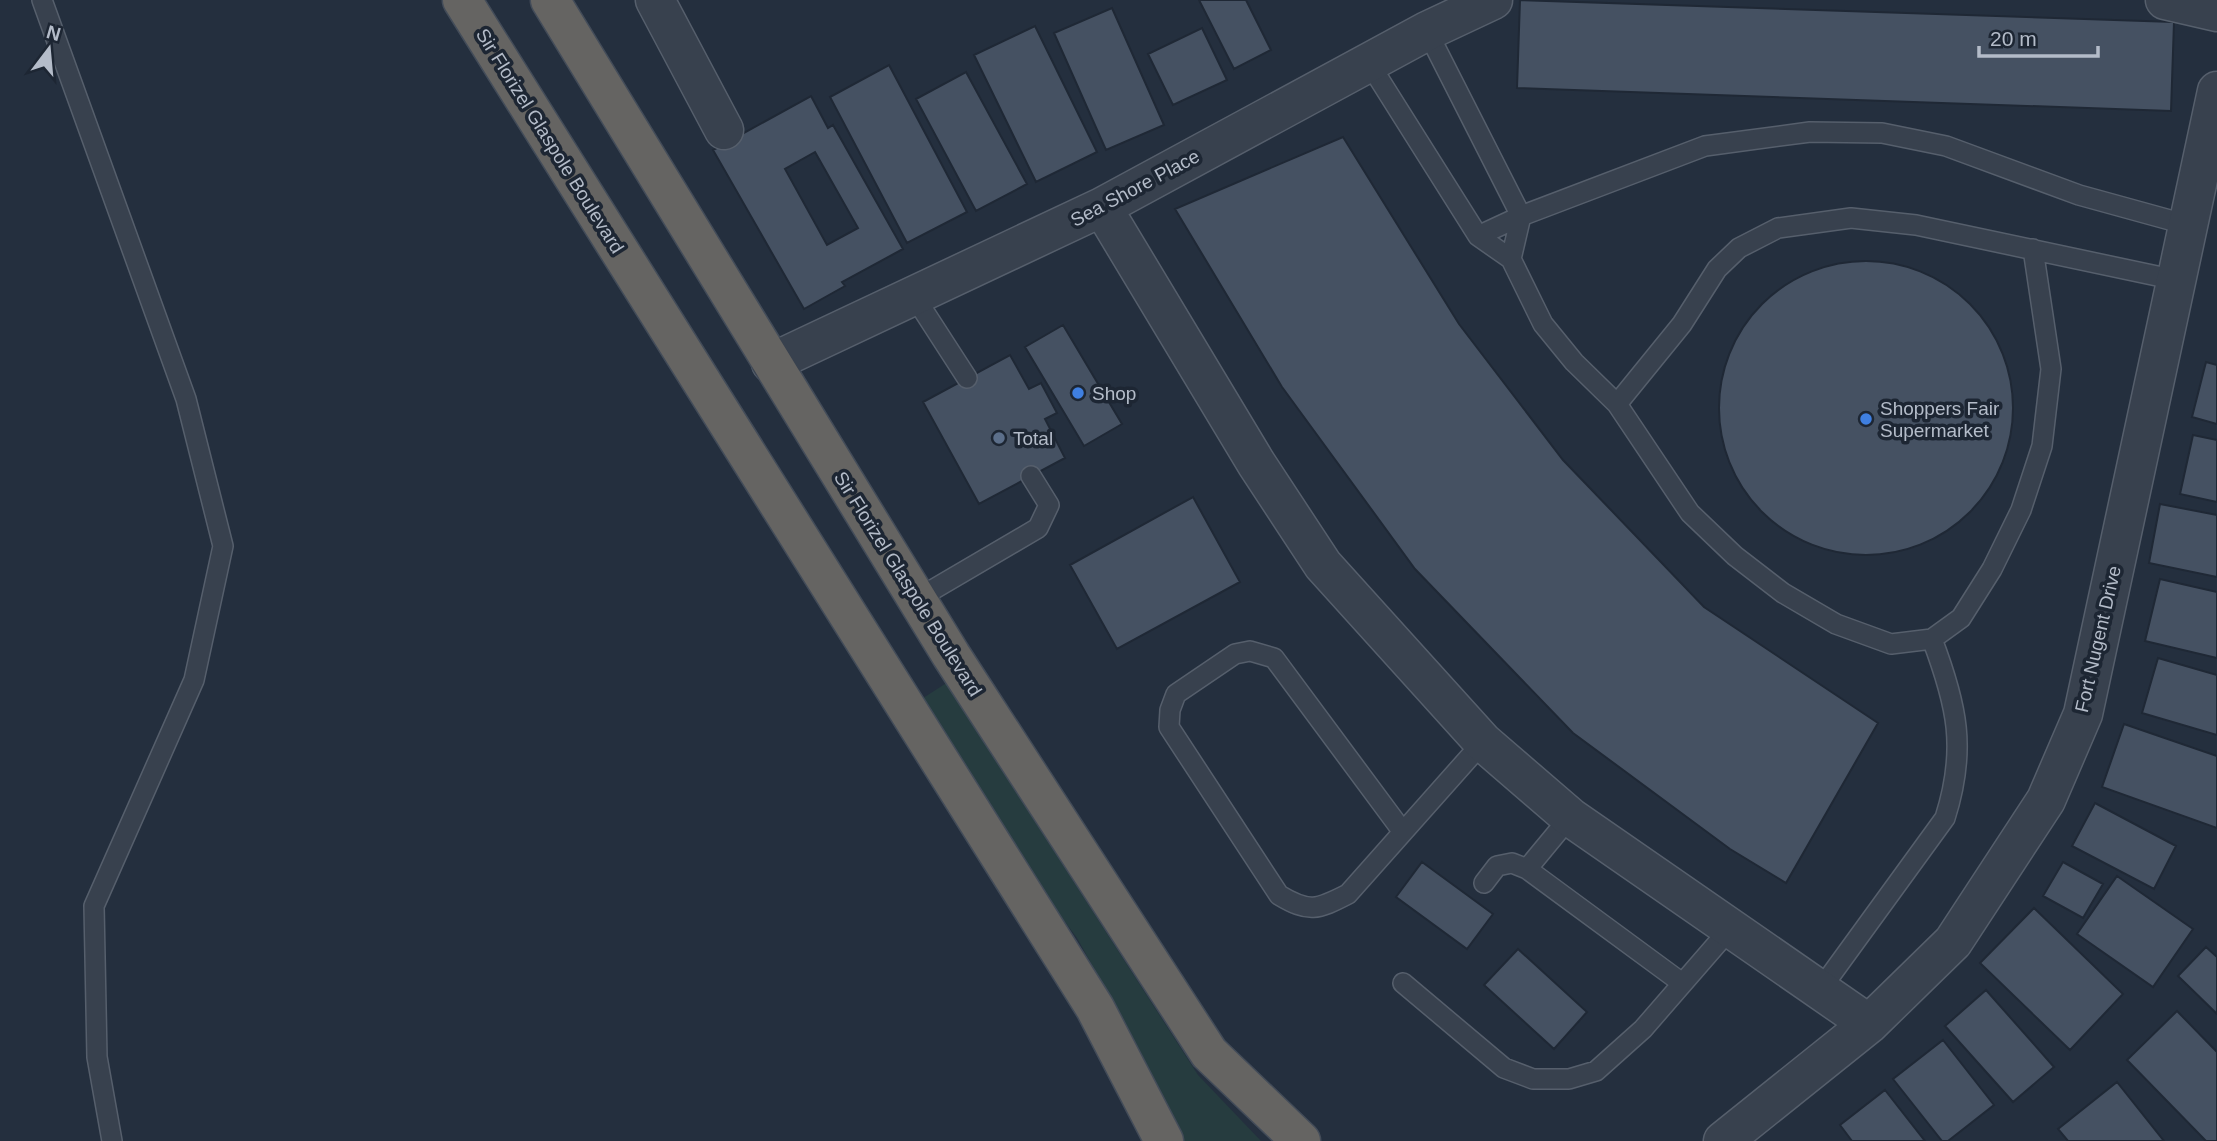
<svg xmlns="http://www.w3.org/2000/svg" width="2217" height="1141" font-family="Helvetica,sans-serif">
<rect width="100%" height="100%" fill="#242f3e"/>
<path fill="#263c3f" d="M951,680L1034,820L1198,1075L1261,1141H1181L1140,1051L1077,938L1015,855L957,751L917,702Z"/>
<path fill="#455162" stroke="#1f2835" stroke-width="2" fill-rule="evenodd" d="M1199,0H1246L1271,50L1234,69Z
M1520,0L2174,22L2171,111L1517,88Z
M1112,8L1164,125L1106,150L1054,33Z
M1035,26L1097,152L1036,182L974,55Z
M1202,28L1227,80L1173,105L1148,54Z
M889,65L967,212L907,243L830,97Z
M966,72L1027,184L976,211L916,99Z
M811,96L828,128L833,125L903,249L842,282L845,286L804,309L713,150ZM815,152L858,228L827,245L785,169Z
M1343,137L1459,324L1563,460L1704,607L1878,723L1786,883L1730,849L1573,733L1415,569L1282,387L1175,209Z
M1719 408a147 147 0 1 1 294 0a147 147 0 1 1-294 0Z
M1063,325L1122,424L1084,446L1025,347Z
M1010,355L1029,389L1041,383L1057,413L1045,419L1065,458L979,504L923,402Z
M2206,362L2217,365V424L2192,417Z
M2193,435L2217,440V502L2180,494Z
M1193,497L1240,582L1117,649L1070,565Z
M2160,504L2217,515V577L2149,563Z
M2160,579L2217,592V658L2145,641Z
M2158,658L2217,675V735L2142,713Z
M2124,724L2217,756V828L2102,787Z
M2095,803L2176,846L2154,889L2072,846Z
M1422,862L1493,914L1467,949L1396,897Z
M2063,862L2103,884L2083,918L2043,896Z
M2117,876L2193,929L2153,987L2077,934Z
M2034,908L2123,994L2070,1050L1980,963Z
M2206,947L2217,957V1014L2178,976Z
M1518,949L1587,1012L1554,1049L1484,985Z
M1986,990L2054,1067L2013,1102L1945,1026Z
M2177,1011L2217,1052V1141H2206L2127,1060Z
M1943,1040L1994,1105L1948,1141H1942L1893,1079Z
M2117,1082L2164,1141H2068L2058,1129Z
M1885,1090L1925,1141H1852L1840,1125Z"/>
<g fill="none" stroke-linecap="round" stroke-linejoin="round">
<defs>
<path id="service" d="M42,0L186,399L223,546L194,680L94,906L97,1057L112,1141
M1427,31L1521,216L1511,259
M1369,63L1478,236L1511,259L1543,324L1574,362L1617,404L1690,513L1735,556L1783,593L1836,624L1891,644L1932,639L1961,618L1992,569L2021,510L2042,446L2051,369L2033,249
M1478,236L1521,216L1705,146L1810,132L1882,133L1946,146L2079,195L2188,225
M914,296L967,378
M1617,404L1682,324L1717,269L1739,248L1778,228L1851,218L1916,225L2176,280
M917,599L1038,528L1049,505L1031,476
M1403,832L1274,658L1250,651L1235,654L1176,694L1170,710L1169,727L1279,895C1309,913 1317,910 1348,894L1483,742
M1527,869L1570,817
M1484,883L1497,866L1512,863L1527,869L1682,983
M1403,983L1504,1068L1533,1079H1569L1596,1071L1643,1029L1729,930
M1820,990L1945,818C1967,749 1957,705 1932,639"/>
<path id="minor" d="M655,0L724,130
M2165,0L2217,12
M1102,207L1256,463L1323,565L1483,742L1570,817L1869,1024
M771,363L1102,207L1427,31L1493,0
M1723,1141L1869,1024L1953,942L2046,800L2083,714L2217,91"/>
<path id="trunk" d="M462,0L1095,1008L1164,1141
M550,0L951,655L1209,1053L1301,1141"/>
</defs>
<use href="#service" stroke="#565f6c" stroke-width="22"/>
<use href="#minor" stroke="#565f6c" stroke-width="41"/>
<use href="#trunk" stroke="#434c59" stroke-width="41"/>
<use href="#service" stroke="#38414e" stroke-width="19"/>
<use href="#minor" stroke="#38414e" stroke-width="38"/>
<use href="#trunk" stroke="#656462" stroke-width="38"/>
</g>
<g fill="#3f7fe0" stroke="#1d2633" stroke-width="2.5">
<circle cx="1078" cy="393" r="7"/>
<circle cx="1866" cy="419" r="7"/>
</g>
<circle fill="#5c6f8a" stroke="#1d2633" stroke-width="2.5" cx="999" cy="438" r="7"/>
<g text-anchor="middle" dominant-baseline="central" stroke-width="7" stroke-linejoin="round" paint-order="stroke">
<g font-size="19" fill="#b4bcc9" stroke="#1d2633">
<text transform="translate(550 141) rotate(58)">Sir Florizel Glaspole Boulevard</text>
<text transform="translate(1135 188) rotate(-28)">Sea Shore Place</text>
<text transform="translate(908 584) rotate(58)">Sir Florizel Glaspole Boulevard</text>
<text transform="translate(2098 639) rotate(-77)">Fort Nugent Drive</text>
</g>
<g font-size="19" fill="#b4bcc9" stroke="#1d2633" text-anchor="start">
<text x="1092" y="393">Shop</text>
<text x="1880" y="408">Shoppers Fair<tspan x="1880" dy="22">Supermarket</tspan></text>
<text x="1013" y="438">Total</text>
</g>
</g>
<g transform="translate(49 49) rotate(16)" stroke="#1d2633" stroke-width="5" paint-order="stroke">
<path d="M0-5L12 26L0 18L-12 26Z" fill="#b4bcc9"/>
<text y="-10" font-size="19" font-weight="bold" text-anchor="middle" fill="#b4bcc9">N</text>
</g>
<path d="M1979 46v10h119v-10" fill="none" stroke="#b4bcc9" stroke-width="3.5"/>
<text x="1990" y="46" font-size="21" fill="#b4bcc9" stroke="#1d2633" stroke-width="5" paint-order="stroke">20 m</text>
</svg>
